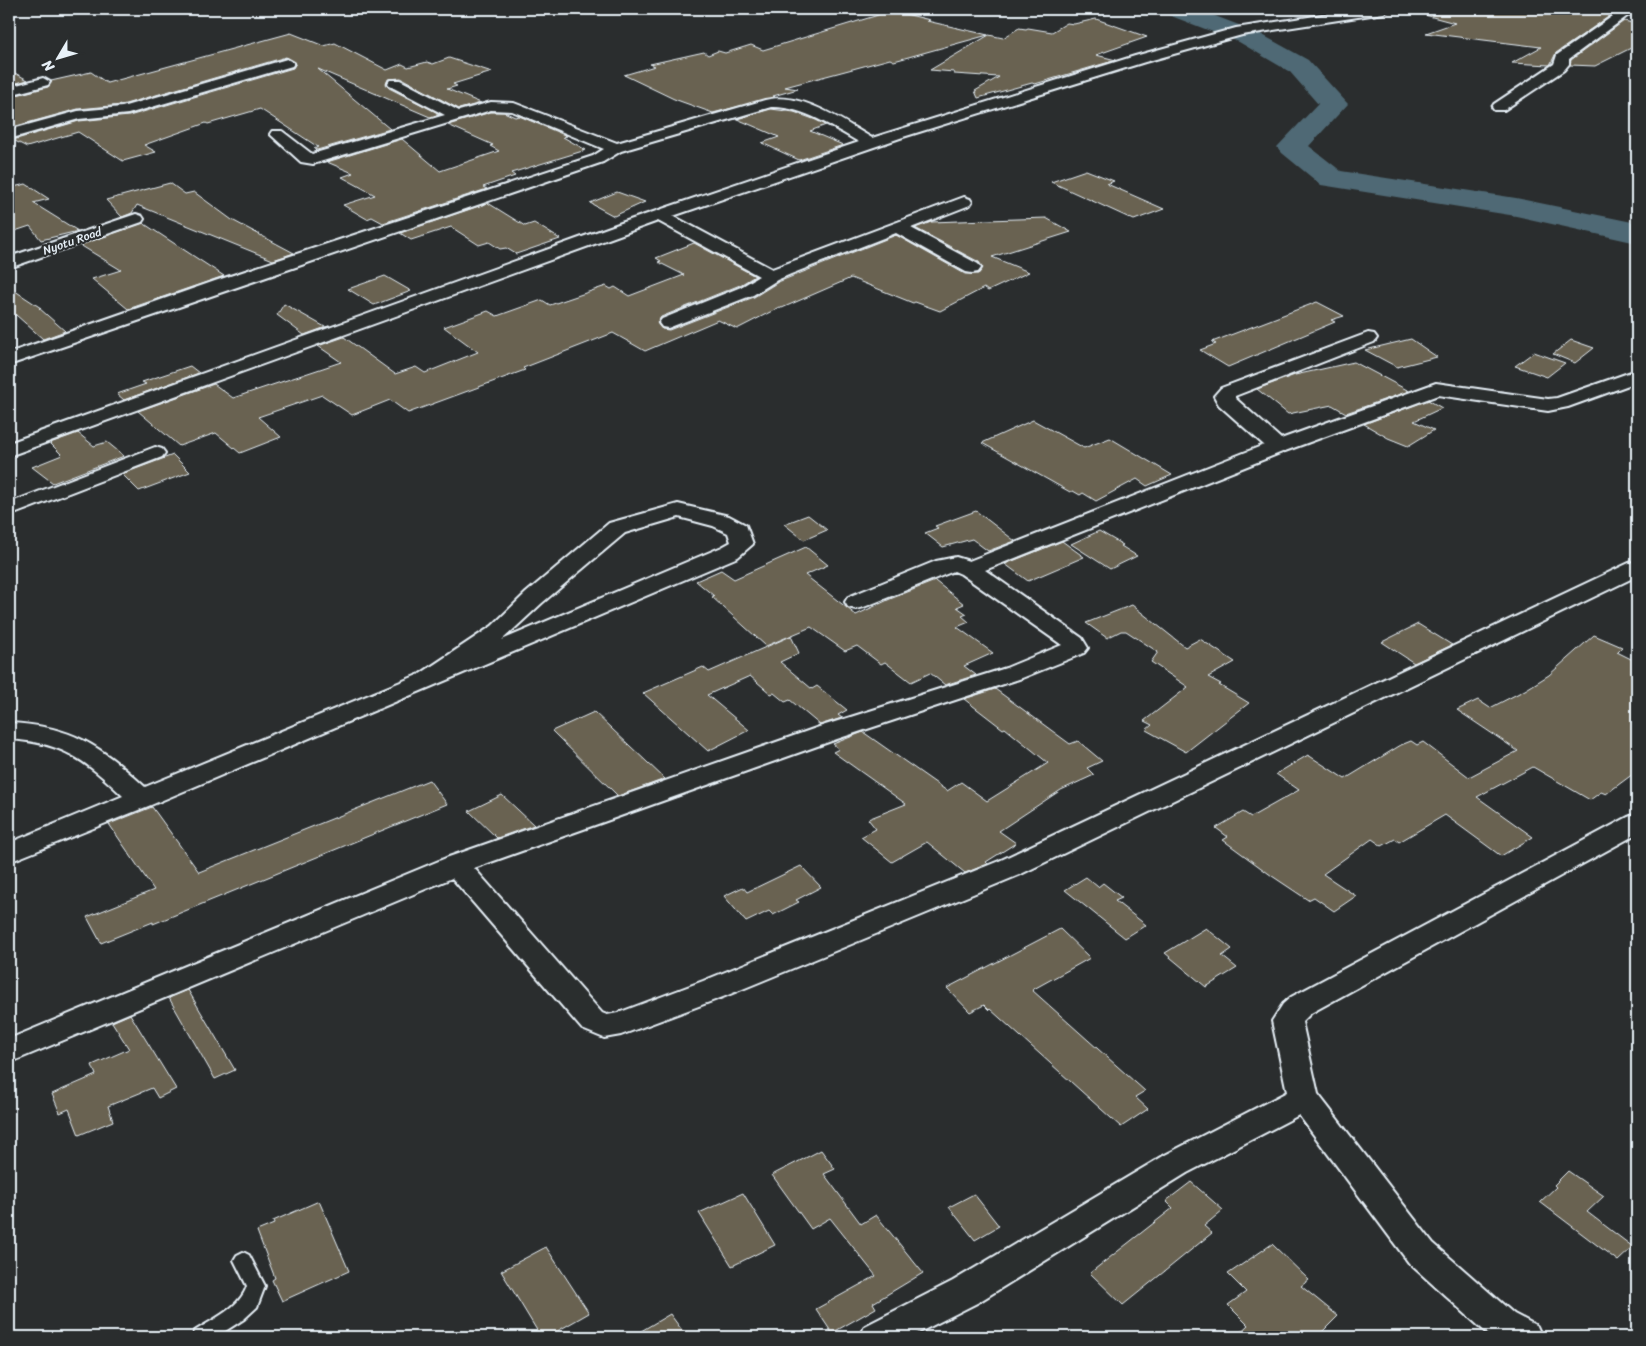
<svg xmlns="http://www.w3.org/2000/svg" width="1646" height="1346" font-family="Sriracha,sans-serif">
<rect width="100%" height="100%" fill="#2a2d2e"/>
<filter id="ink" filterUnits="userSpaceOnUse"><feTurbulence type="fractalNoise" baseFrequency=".02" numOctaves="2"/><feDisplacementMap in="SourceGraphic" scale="10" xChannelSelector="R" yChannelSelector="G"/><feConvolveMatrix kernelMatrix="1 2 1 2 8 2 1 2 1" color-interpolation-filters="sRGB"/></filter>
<g filter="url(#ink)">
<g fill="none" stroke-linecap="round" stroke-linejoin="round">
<path fill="#4f6974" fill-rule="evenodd" d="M1163,9H1197L1257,32L1308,60L1348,104L1309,146L1341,171L1516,198L1637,223V243L1516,216L1321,185L1282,153L1277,147L1318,104L1290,72L1239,42L1166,14Z"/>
</g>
<path fill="#696251" stroke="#e8f1f8" d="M1426,9H1620L1556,53L1550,65L1512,63L1541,47L1426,33L1455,23L1425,15Z
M889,10L930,20L927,21L988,35L894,61L890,59L785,87L798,89L773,96L775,97L713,113L674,99L624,75L655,66L650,64L704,52L708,55L718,51L725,53L751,45L763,50L875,16Z
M1096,19L1147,37L1096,55L1116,60L1035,84L1032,83L978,98L975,91L999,77L954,74V72L930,70L989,35L1003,38L1019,28L1026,29L1028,28L1052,32L1067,23L1074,24Z
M1624,21L1637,24V45L1595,66L1570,65L1571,60Z
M291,33L324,46L335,43L387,70L402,64L408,67L427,62L433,64L449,58L492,72L453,84L457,86L447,89L481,103L459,109L401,78L388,79L386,84L389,88L440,114L430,117L318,69L390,129L317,150L314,149L318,147L260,109L208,124L206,123L144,145L156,152L123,161L78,132L27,147L13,140L79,121L129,116L293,68L296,63L286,57L122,105L78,109L9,128V97L48,87L51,81L91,72L107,83Z
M9,70L28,80L9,85Z
M771,109L794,112L816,120L826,125L810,131L843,145L799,160L762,143L779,137L737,119Z
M491,112H504L515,117L519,116L567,136L563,137L586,150L511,173L515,176L483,187L487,189L383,223L372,217L367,219L343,205L375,195L342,177L353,173L327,162L402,139L440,171L499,151L490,146L493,145L448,125Z
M1086,170L1114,181L1107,184L1164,209L1134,220L1051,182Z
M170,183L185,194L194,192L232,220L294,253L273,260L137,205L132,213L122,217L106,200Z
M26,184L49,199L33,203L78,231L41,240L30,226L9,233V188Z
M617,192L645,202L614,216L590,203Z
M488,203L525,226L534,223L560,239L516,254L506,248L500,249L489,242L479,245L451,227L411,240L400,233Z
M1046,218L1071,232L992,257L1029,272L988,291L984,288L940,311L915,302L913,303L851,278L782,308L780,307L737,329L718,320L645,351L613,333L523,368L525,370L408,413L390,400L352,415L322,395L258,417L281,437L240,453L216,433L179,446L138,411L214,384L233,398L341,362L318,346L344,337L395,374L416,367L425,373L478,352L444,327L488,311L497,316L542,300L550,305L606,286L611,289L615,287L629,296L684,275L658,262L661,261L656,258L694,243L755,276L740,285L661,317L657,323L662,329L669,330L754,297L778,282L896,235L965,274H978L983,268L979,262L915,228L931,222Z
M143,223L224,276L128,309L92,279L121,270L80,245Z
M385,276L411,291L374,305L348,289Z
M9,287L41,308H39L65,331L43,339L16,315L9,318Z
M1317,302L1344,316L1331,320L1335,322L1228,367L1200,350L1216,344L1212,342Z
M284,304L325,327L329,326L304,335L277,315Z
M1411,339L1437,357L1397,367L1365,350Z
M1571,340L1594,348L1575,363L1553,354Z
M1534,352L1565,363L1547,377L1515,366Z
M1354,362L1409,391L1346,413L1332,405L1288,414L1257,389L1295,375Z
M190,366L199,373L124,400L117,394L146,384L142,382Z
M1428,400L1442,408L1414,421L1434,430L1408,446L1388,438L1364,424Z
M1033,420L1084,448L1110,438L1172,475L1147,486L1137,479L1096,501L1083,493L1080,495L1073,491L1070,492L982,443Z
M78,433L94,446L107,442L124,456L53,483L32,467L62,455L50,443Z
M173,455L190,472L139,491L122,474Z
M976,511L1015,541L988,551L972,539L943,547L925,533L938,528L935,526Z
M808,515L827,530L804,540L784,524Z
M1099,531L1123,545L1121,546L1137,556L1110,569L1071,544Z
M1062,541L1084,557L1028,581L1005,564Z
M806,547L828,565L805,575L856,615L890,599L935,581L964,604L957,607L967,614L962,616L969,622L957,627L993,653L964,666L976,675L945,685L930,673L911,682L885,662L881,664L857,646L845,651L811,627L766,646L712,597L714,596L696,581L721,570L734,579Z
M1132,605L1185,647L1200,639L1235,662L1208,677L1221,684L1219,685L1249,703L1186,752L1146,730L1152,725L1144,721L1188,687L1151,662L1158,652L1126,631H1121L1107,638L1086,623Z
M1418,624L1452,645L1414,663L1382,642Z
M1594,635L1622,647L1617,652L1637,662V771L1606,794L1601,792L1590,800L1533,767L1477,797L1533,837L1501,856L1445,815L1399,842L1395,839L1382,846L1372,839L1323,874L1356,896L1334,911L1314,897L1308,900L1272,876L1223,840L1228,837L1216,828L1243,812L1251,817L1299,790L1276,774L1308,755L1345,779L1401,745L1411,741L1417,745L1423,742L1469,777L1518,751L1457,710L1478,700L1490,708L1525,690L1549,675Z
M791,636L799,653L780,662L812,689L817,686L847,710L838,715L842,718L820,725L790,700L785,702L774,693L771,694L750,676L707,695L749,730L708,751L643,693L703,667L709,672Z
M995,689L1070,744L1078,741L1102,761L1087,768L1094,775L1061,790L999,831L1016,843L986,862L988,864L965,873L927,842L892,862L861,837L876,829L868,819L906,804L833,752L839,749L833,744L863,732L947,791L961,782L987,801L1048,763L1005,728L1003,729L964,699Z
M594,712L665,779L618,796L552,731Z
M429,780L447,804L153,924V922L101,943L87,917L154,890L109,824L152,807L199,872Z
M502,795L534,825L497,838L469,811Z
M801,866L821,887L796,900L799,902L773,915L769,911L746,922L724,896L743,887L747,892Z
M1086,877L1098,887L1103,883L1122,898L1115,901L1146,925L1125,938L1065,890Z
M1206,928L1232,949L1222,956L1237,968L1206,987L1165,953Z
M1060,929L1090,958L1032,990L1145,1091L1135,1097L1148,1109L1121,1127L990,1009L989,1010L984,1005L970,1012L947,988Z
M188,990L235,1070L215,1079L169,998Z
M130,1014L176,1089L158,1098L152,1088L108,1106L113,1121L79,1135L69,1109L60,1113L52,1094L96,1075L92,1065L129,1049L112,1022Z
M821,1150L835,1169L824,1174L861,1224L876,1215L923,1273L873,1303L876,1308L832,1333L816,1309L876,1276L830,1218L811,1229L772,1175Z
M1568,1171L1604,1196L1587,1212L1633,1247L1618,1261L1540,1202L1556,1187L1554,1185Z
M1191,1182L1223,1210L1204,1226L1212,1233L1123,1305L1090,1273L1173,1208L1166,1201Z
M743,1193L775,1245L732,1266L699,1213Z
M974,1194L999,1226L975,1240L949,1207Z
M319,1201L349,1271L282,1301L272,1280L275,1278L257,1231L274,1224L273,1221Z
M1272,1244L1309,1280L1301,1286L1338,1316L1317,1337H1235L1248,1325L1228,1305L1246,1292L1228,1274Z
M546,1247L589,1313L547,1337H541L501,1271Z
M670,1314L687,1337H631Z"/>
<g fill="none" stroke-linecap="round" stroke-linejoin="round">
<defs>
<path id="service" d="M243,1252L249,1255L265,1286L257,1307L244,1319L216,1337H192L195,1331C213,1319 240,1308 247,1286L234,1260L237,1255Z"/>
<path id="minor" d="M1361,9H1390L1384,13L1242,35L1145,62L903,137L673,216L772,269L964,197L970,199L972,202L970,205L911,228L978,264L981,268L978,272L972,273L966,272L896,233L791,274L777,280L753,295L668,328L662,327L659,323L662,319L741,287L759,276L658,221L9,456V443L624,222L859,142C832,127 803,106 771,107L621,151L603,162L9,365V353L215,281L593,156L604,149L512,111L491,110L313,164L301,162L270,134L272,131H282L312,154L445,115L390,86L388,83L390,80H400L459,111L491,102L514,103L617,143L765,100C802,91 842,121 872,138L1135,56L1236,28Z
M1623,9H1637L1569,59V64L1564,70L1504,110H1494L1492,107L1494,104L1554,64L1557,55Z
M287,59L294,63L292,66L128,114L79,119L9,139V130L78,111L122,107Z
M43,78L50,82L48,85L9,95V87Z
M136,214L142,216L144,219L142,222L9,268V257Z
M1368,333L1374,334L1377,338L1374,342L1235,396V398L1281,439L1436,383L1548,399L1557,398L1637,370V382L1568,407L1548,411L1438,395L1285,451L985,570L1082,638L1088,648L1084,653L1022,678L837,739L474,868L602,1013L607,1015L618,1013L703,981L999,861L1629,563L1637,561V576L1019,875L723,997L621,1035L604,1038L582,1029L452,878L9,1063V1039L446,858L819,727L1006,668L1062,645L961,574L954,571L864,607L856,609L848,607L845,602L848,597L936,561L956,557L969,561L1264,445L1219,405L1214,396L1221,388Z
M155,447L162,449L165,453L162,457L9,516V503Z
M678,504L729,516L746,525L753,544L738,557L151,805L9,862V843L123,796C84,759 64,743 9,739V723C73,726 100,746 145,787L420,674L492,626L526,593L609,523ZM679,517L713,526L728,533L731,542L722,547L502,640L542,603L625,533Z
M1637,814V834L1311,1013L1302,1022L1318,1094L1433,1243L1514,1314L1537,1326L1542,1337L1490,1336L1409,1263L1299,1115L1187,1173L977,1303L910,1337H860L865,1326L953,1281L1165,1155L1287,1092L1272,1021L1283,1004L1291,997L1628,817Z"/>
</defs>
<use href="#service" stroke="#e8f1f8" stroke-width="4"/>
<use href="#minor" stroke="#e8f1f8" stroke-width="4"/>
<use href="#service" fill="#2a2d2e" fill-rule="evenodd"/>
<use href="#minor" fill="#2a2d2e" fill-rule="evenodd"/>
</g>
</g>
<g text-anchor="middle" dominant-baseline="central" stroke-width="4.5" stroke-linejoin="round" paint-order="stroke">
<g font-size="12" fill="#e8f1f8" stroke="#2a2d2e">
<text transform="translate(72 241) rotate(-19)">Nyotu Road</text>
</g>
</g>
<rect width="1646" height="1346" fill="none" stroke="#2a2d2e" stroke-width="30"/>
<rect x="15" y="15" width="1616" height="1316" fill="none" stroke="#e8f1f8" stroke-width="2" filter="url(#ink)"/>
<g transform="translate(58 58) rotate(232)" stroke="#2a2d2e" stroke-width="4" paint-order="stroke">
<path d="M0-4L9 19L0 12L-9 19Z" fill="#e8f1f8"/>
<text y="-8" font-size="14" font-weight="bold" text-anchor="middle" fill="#e8f1f8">N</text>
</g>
</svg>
